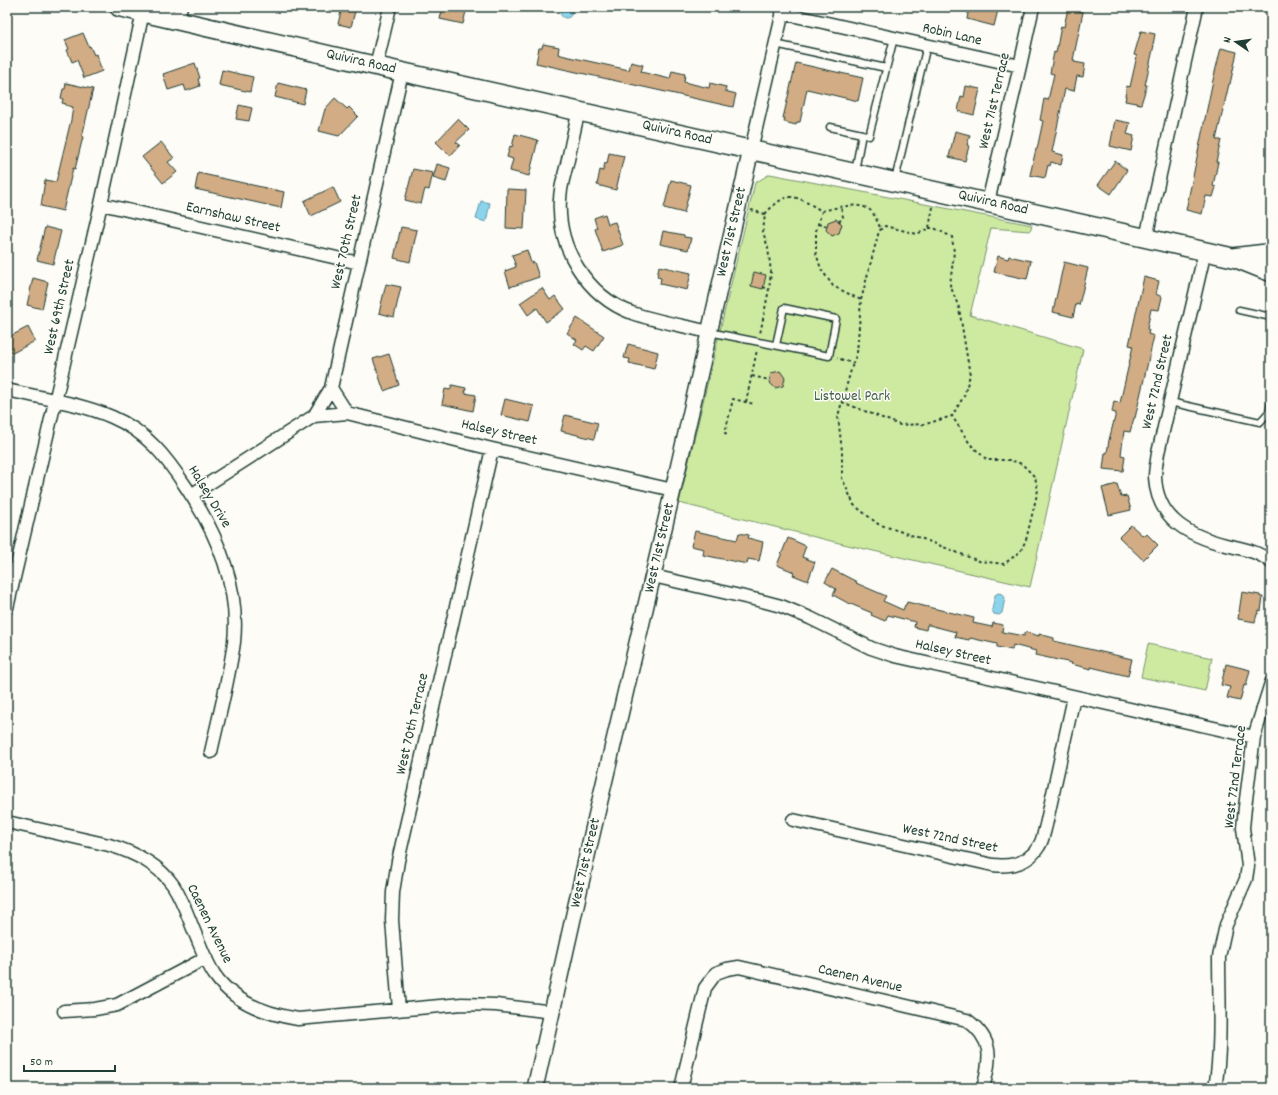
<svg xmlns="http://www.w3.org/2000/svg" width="1278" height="1095" font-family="Dekko,sans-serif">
<rect width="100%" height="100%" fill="#fdfcf7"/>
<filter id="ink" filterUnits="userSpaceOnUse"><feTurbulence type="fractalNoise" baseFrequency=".025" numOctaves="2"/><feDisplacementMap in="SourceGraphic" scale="8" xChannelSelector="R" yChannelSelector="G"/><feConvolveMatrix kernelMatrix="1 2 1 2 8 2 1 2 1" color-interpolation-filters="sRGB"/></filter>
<g filter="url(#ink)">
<path fill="#ceeaa1" stroke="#76946a" d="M770,174L1032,225L1030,231L991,228L970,315L1083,349L1030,587L839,543L679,503L755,183Z
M1148,644L1212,658L1205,691L1141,677Z"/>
<path fill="#8bd4ec" stroke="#6098a2" d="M560 12a6 6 0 1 1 12 0a6 6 0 1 1-12 0Z
M481,201L490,203L486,222L476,219Z
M998,593L1003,594L1005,598L1002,613L999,615L994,614L992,610L995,595Z"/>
<path fill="#d2ac84" stroke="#1f3d34" d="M342,7H356L351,27L338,24Z
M443,7H467L463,24L440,19Z
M969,7H984L998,10L994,26L967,19Z
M1068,8L1083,12L1073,60H1075L1074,62L1085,64L1083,77L1077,76L1074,91L1065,89L1052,152L1063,155L1061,165L1051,162L1050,166L1048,165L1045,178L1030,175L1036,149H1037L1043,121L1040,120L1044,99L1048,100L1054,74L1050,73L1054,52L1056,53L1061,26L1064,27Z
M1141,31L1155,34L1153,45H1154L1145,85H1147L1141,104L1125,101L1126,96H1125L1127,86L1130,87L1137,56L1134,55Z
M83,33L89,47L90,46L94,55L96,54L102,71L84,78L77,60L72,62L67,50L69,49L65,40Z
M543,44L559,47L558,54L565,56L629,70L631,62L643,65L641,72L670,79L672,71L685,74L684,82L709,88L710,83L726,87L725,91L736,94L733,107L536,63L539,48H542Z
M1221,48L1237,52L1230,84H1229L1216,140H1221L1216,162H1218L1213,186L1216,187L1213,197L1206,196L1202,214L1186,210L1213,80Z
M195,63L200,78L198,79L200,86L186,91L184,85L168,90L163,74Z
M796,63L863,78L858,101L807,89L800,122H797L796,125L784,122L785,118H783Z
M222,70L253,77L250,92L219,85Z
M66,83L93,89L82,137H83L75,169L73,168L63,211L41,206L45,180L56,182L71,120L73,107L65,105L66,104L62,103L63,99L61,98L63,89H65Z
M278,83L306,90L303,104L275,97Z
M966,86L980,89L974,115L958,111L961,96L964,97Z
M335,98L347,109L349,107L358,116L339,136L319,131L325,109Z
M239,105L252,108L249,121L236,119Z
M458,119L469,130L456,142L460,145L450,156L436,142Z
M1115,120L1130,123L1127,134L1134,136L1131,151L1110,146Z
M955,131L970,135L967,145L969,146L965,161L949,157Z
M515,134L538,140L529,176L510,171L513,159L507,157L510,146L512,147Z
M161,142L174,158L168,162L177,172L163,183L142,157Z
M609,153L624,156L616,190L597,185L600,170L603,171L605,163L607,164Z
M1115,161L1127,170L1111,194L1098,185Z
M437,164L450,168L446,182L433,178Z
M413,169L433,173L429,190L425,189L421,204L405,200Z
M198,173L284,192L281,208L195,189Z
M671,180L691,185L684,213L664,208Z
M333,187L340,202L311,216L304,201Z
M507,189L526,190L524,229L506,228Z
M605,214L608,224L615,222L623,245L603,252L595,229L597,228L594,218Z
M836,219L842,224L839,233L832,236L826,230L828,222Z
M45,227L61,231L53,264L37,260Z
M401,227L417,230L410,262L394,258Z
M663,231L684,235V237L691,238L688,250L660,244Z
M527,250L531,263L534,262L539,277L510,287L505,271L516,267L512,255Z
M998,256L1008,259L1009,256L1031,261L1027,279L994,272Z
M1064,262L1088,268L1079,305L1076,304L1073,317L1053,312Z
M659,266L691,273L687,290L660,284L661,278L657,277Z
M754,272L766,275L763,289L751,286Z
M1144,277L1159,281L1156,294L1162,297L1159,310L1151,309L1147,329L1149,330L1148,334L1154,336L1135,418H1134L1130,432L1124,431L1121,455L1125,456L1123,471L1103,469L1105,453H1107L1109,440L1116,413L1112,412L1114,401L1120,403L1133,346L1129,345Z
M33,278L48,282L42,309L27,305Z
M386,284L401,287L394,317L379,313Z
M542,288L550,300L555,296L565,309L546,322L537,308L528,315L520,303Z
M577,318L604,336L594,351L586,346L583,350L574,344L577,340L567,333Z
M28,327L35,341L7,356V338Z
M628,344L658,352L654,369L629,363L630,359L624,358Z
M389,354L399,385L384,391L373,359Z
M780,371L785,378L783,386L775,388L769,382L771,373Z
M452,385L466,388L465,393L476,395L473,411L442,404L445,389L450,390Z
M505,399L534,406L530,422L501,415Z
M565,415L598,423L594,439L561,431Z
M1117,484L1121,497L1127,496L1131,510L1109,515L1102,488Z
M1131,525L1142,535L1143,534L1145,536L1147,534L1158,545L1143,560L1119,537Z
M695,531L737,540L739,533L749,535L748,538L763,542L759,561L748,559L747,564L703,555L704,549L691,546Z
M788,538L806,546L802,557L815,562L808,581L793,575L794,572L777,565Z
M832,569L857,582L856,583L886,596L883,601L903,610L905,605H906L907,602L974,618L973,623L992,627L993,623L1003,625L1002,632L1024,636L1025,632L1039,636V634L1054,638V641L1132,659L1128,676L1091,667V669L1071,664L1072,663L1035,655L1036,651L1013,645L1012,650L997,647V644L970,638L969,640L955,637L956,632L929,625H927L926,630L914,627L915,622L888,615L885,621L871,615L872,613L846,602L833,595L836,589L825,582Z
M1242,592L1260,595V597H1263L1261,611L1259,610L1258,614H1257L1255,622L1238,619Z
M1226,664L1250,670L1246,686L1244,685L1240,701L1227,698L1230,687L1221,685Z"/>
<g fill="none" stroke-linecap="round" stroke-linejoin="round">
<defs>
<path id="service" d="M775,44L886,68
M830,127L862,134L855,171
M862,134L869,136L894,38
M895,180L927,45
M1239,310L1271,317
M709,332L829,356L836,319L784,308L776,345
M1170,402L1260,422L1269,412L1271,403"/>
<path id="minor" d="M782,13L1020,66
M177,20L181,7
M376,66L390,7
M579,111C574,129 571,147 567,164C564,176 560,188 560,200C557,248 587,296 632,313C655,321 685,326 709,332
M751,150L784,7
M988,202L1020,66L1033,7
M101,204L359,263
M1146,238L1197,7
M1205,251L1158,453C1157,461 1155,469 1155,477C1157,520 1190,536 1226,545C1243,549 1258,551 1271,562
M331,388L347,413L492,449L673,490
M7,390C42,398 79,403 112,417C147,432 166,457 186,487C217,533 240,585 234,642C229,679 219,716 211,752
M314,416L347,413
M191,495L314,416L331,388L402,72
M653,576L762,601L781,606L810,618L871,648L895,656L1254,737
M7,608L101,204L143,12
M793,820L993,865C1011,867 1029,863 1039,846C1043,840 1044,832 1046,825L1074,697
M7,822L109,845C133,852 158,864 173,885C184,902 189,920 197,938C202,950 207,963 214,974C233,1002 266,1014 298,1019L462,1004L496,1005L553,1012
M399,1010L392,920L393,892L398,861L492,449
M64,1011L95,1009L117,1005L206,958
M681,1088L705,988L716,973L727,969L739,967L967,1020C994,1040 991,1058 983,1088
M1215,1088C1222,1048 1219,999 1219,957L1226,925L1246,879L1248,866L1243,828L1245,807L1254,737L1271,683"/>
<path id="tertiary" d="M535,1088L589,847L673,490L751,150"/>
<path id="primary" d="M119,7L402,72L1235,258L1265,270L1271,272
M1236,257L1271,253"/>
</defs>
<use href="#service" stroke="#1f3d34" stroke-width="9"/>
<use href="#minor" stroke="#1f3d34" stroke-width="15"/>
<use href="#tertiary" stroke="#1f3d34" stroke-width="18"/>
<use href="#primary" stroke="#1f3d34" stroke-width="21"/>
<path stroke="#1f3d34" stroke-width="2" stroke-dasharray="3 3" stroke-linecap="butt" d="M751,210L765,214L763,232L768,248L771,272L769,289L760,334
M822,211C835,208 862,200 872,212C876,217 878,224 881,229
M765,214C789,188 795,196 822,211L816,231V253L821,269L833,286L861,300L857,353L853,363L837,358
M839,222L843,217L841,207
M818,224L827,226
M929,228H934L952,237L954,252L950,285L959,308L970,375L964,396L952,416
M763,287L769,289
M861,300L879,231L885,226L917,234L929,228L933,207
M752,376L769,380
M746,402L757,350
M842,402L900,425L926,424L952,416L970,444L987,460H1010L1022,464L1035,477L1038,490L1026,540L1020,552L1004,564L979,561L923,539L878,524L854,505L842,478V451L838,416L853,363
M727,434L725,433L733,399L754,404"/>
<use href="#service" stroke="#fdfcf7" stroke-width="6"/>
<use href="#minor" stroke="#fdfcf7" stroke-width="12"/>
<use href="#tertiary" stroke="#fdfcf7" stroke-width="15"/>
<use href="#primary" stroke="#fdfcf7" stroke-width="18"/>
</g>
</g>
<g text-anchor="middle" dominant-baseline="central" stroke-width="3" stroke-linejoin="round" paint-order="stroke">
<g font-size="15" fill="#1f3d34" stroke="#fdfcf7">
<text transform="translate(952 35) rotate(13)">Robin Lane</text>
<text transform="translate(361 62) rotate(13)">Quivira Road</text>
<text transform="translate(995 101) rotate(-77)">West 71st Terrace</text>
<text transform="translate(677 133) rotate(13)">Quivira Road</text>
<text transform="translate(993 203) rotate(13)">Quivira Road</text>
<text transform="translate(233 218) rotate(13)">Earnshaw Street</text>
<text transform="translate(732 232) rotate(-77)">West 71st Street</text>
<text transform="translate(347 242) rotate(-77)">West 70th Street</text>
<text transform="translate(60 307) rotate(-77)">West 69th Street</text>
<text transform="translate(1158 382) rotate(-77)">West 72nd Street</text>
<text transform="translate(499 433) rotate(13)">Halsey Street</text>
<text transform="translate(209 497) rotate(59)">Halsey Drive</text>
<text transform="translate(660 548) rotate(-77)">West 71st Street</text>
<text transform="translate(953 653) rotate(13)">Halsey Street</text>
<text transform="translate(413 724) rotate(-77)">West 70th Terrace</text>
<text transform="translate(1236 777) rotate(-83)">West 72nd Terrace</text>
<text transform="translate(950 839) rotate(12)">West 72nd Street</text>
<text transform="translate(586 863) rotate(-77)">West 71st Street</text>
<text transform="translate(209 924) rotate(64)">Caenen Avenue</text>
<text transform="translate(860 979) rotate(13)">Caenen Avenue</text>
</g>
<g font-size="15" fill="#42604a" stroke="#fdfcf7">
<text x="852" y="397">Listowel Park</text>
</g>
</g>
<rect width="1278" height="1095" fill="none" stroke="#fdfcf7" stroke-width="24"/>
<rect x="12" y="12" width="1254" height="1071" fill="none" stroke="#1f3d34" stroke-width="1.5" filter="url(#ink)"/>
<g transform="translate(1236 42) rotate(283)" stroke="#fdfcf7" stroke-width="3" paint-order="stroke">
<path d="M0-3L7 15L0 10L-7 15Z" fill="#1f3d34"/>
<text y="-6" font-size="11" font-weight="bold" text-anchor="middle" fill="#1f3d34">N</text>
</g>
<path d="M24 1065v6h91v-6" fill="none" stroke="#1f3d34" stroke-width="2"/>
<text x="30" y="1065" font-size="12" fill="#1f3d34" stroke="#fdfcf7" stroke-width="3" paint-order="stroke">50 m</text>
</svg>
